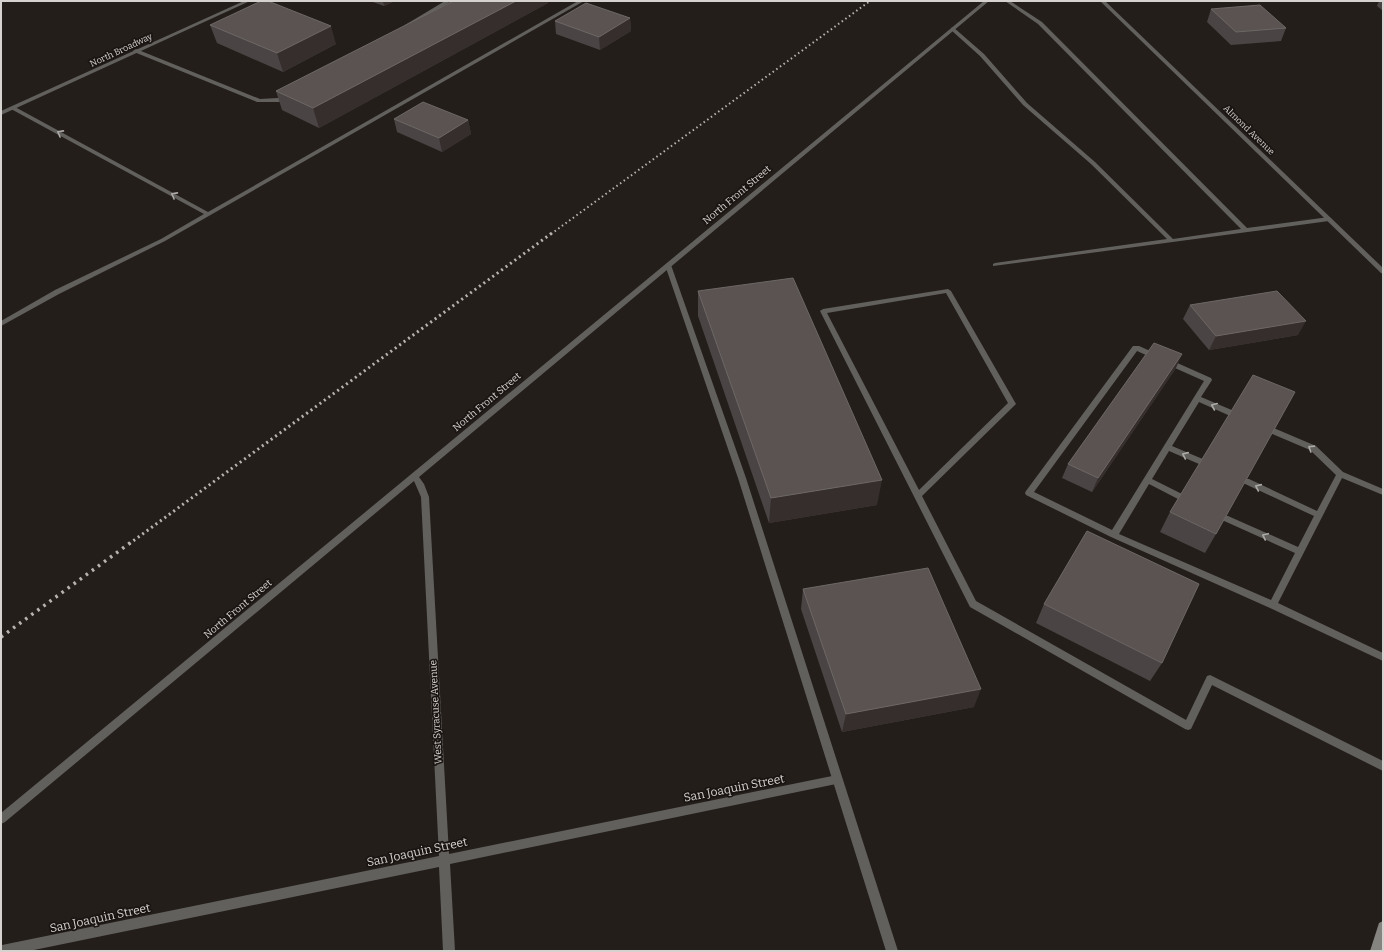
<svg xmlns="http://www.w3.org/2000/svg" width="1384" height="952" font-family="Bitter,serif">
<rect width="100%" height="100%" fill="#241e1b"/>
<g fill="none" stroke-linecap="round" stroke-linejoin="round">
<path fill="#61605d" fill-rule="evenodd" d="M445,1H451L409,26L405,25Z
M578,1H584L165,241L59,294L1,326V321L55,290L161,239L204,214L11,109V107H15L208,212Z
M1005,1H1010L1042,22L1247,228L1329,217L1332,219L1329,221L993,266V264L995,263L1167,239L1091,164L1023,105L980,56L951,30V28L953,27L984,54L1027,103L1095,162L1173,239L1241,229L1038,24Z
M136,49L260,99L278,98L286,93L291,94L279,102H257L134,52L133,51Z
M668,263L671,265L746,478L898,951H886L738,478L665,265Z
M948,289L951,291L1016,404L922,496L976,601L1186,720L1207,676L1210,675L1383,761V771L1212,685L1191,729L1188,730L1185,729L970,607L820,311L823,309ZM946,293L1008,403L919,490L827,313Z
M1133,346H1139L1211,378L1212,380L1201,397L1234,411L1235,413L1231,416L1228,415L1199,402L1172,446L1205,460L1206,462L1205,464H1199L1169,451L1152,479L1184,495L1185,497L1184,499H1178L1149,484L1119,534L1271,600L1295,553L1222,520L1221,518L1222,516H1228L1298,547L1314,516L1243,483L1242,481L1243,479H1249L1317,511L1336,475L1310,450L1270,433L1269,431L1273,428L1276,429L1316,446L1343,472L1383,489V495L1342,478L1278,603L1383,653V661L1270,608L1111,537L1026,495L1025,493L1026,491ZM1137,351L1204,381L1112,530L1034,492Z"/>
<path fill="#61605d" fill-rule="evenodd" d="M244,1H250L1,115V111Z
M984,1H989L419,477L424,484L429,497L449,854L837,775L841,777L842,780L841,783L450,864L455,951H443L439,867L29,951H1L2,945L439,856L421,497L414,481L5,822L1,824V813Z
M1100,1H1105L1383,268V274L1381,273Z"/>
<path fill="#868480" fill-rule="evenodd" d="M1383,921V946L1382,951H1370L1379,923Z"/>
<path stroke="#b7b3b0" stroke-width="2" stroke-dasharray="1.5 3" stroke-linecap="butt" d="M551,234L870,1"/>
<path stroke="#b7b3b0" stroke-width="3" stroke-dasharray="2 3.5" stroke-linecap="butt" d="M129,544L552,233"/>
<path stroke="#b7b3b0" stroke-width="3.5" stroke-dasharray="2.5 5" stroke-linecap="butt" d="M1,637L130,543"/>
</g>
<path fill="#4b4444" d="M370,1H395L384,6Z
M453,1H548V3L319,128L282,110L276,91Z
M1379,1H1383V11L1377,6Z
M1211,9L1286,28L1281,41L1231,45L1207,22Z
M630,18L631,31L600,50L556,34L555,21Z
M210,25L336,44L283,72L217,43Z
M394,119L468,120L471,134L442,152L397,132Z
M698,291L877,505L769,523L698,316Z
M1190,305L1298,335L1209,350L1183,319Z
M1176,368L1092,492L1062,478L1068,464Z
M1170,512L1216,534L1205,553L1160,532Z
M803,589L974,707L842,732L801,609Z
M1044,604L1162,663L1150,681L1036,623Z"/>
<path fill="#352e2d" d="M383,1H395L384,6Z
M516,1H548V3L319,128L313,108Z
M630,18L631,31L600,50L599,37Z
M331,26L336,44L283,72L277,53Z
M468,120L471,134L442,152L439,138Z
M1306,321L1298,335L1209,350L1216,336Z
M1182,354L1176,368L1092,492L1098,478Z
M882,480L877,505L769,523L771,498Z
M981,689L974,707L842,732L846,714Z"/>
<path fill="#5a5352" stroke="#6d6766" d="M261,1H268L331,26L277,53L210,25Z
M453,1H516L313,108L276,91Z
M586,3L630,18L599,37L555,21Z
M1260,5L1286,28L1236,32L1211,9Z
M423,102L468,120L439,138L394,119Z
M793,278L882,480L771,498L698,291Z
M1277,291L1306,321L1216,336L1190,305Z
M1154,343L1182,354L1098,478L1068,464Z
M1253,375L1295,392L1216,534L1170,512Z
M1087,531L1199,584L1162,663L1044,604Z
M928,568L981,689L846,714L803,589Z"/>
<defs><path id="oneway-chevron" d="M-2-3.5L2.5 0L-2 3.5" fill="none" stroke-width="1.6" stroke-linecap="round" stroke-linejoin="round"/></defs>
<g stroke="#acaaa7">
<use href="#oneway-chevron" transform="translate(60 133) rotate(-151)"/>
<use href="#oneway-chevron" transform="translate(174 195) rotate(-151)"/>
<use href="#oneway-chevron" transform="translate(1214 406) rotate(-157)"/>
<use href="#oneway-chevron" transform="translate(1311 448) rotate(-148)"/>
<use href="#oneway-chevron" transform="translate(1185 455) rotate(-156)"/>
<use href="#oneway-chevron" transform="translate(1258 487) rotate(-156)"/>
<use href="#oneway-chevron" transform="translate(1265 536) rotate(-155)"/>
</g>
<g text-anchor="middle" dominant-baseline="central" stroke-width="3.5" stroke-linejoin="round" paint-order="stroke">
<g font-size="9" fill="#d5d2cf" stroke="#1a1512">
<text transform="translate(121 50) rotate(-25)">North Broadway</text>
<text transform="translate(1249 130) rotate(44)">Almond Avenue</text>
</g>
<g font-size="10" fill="#d5d2cf" stroke="#1a1512">
<text transform="translate(737 195) rotate(-40)">North Front Street</text>
<text transform="translate(487 402) rotate(-40)">North Front Street</text>
<text transform="translate(238 609) rotate(-40)">North Front Street</text>
<text transform="translate(436 712) rotate(-93)">West Syracuse Avenue</text>
</g>
<g font-size="12" fill="#d5d2cf" stroke="#1a1512">
<text transform="translate(734 788) rotate(-11)">San Joaquin Street</text>
<text transform="translate(417 852) rotate(-12)">San Joaquin Street</text>
<text transform="translate(100 918) rotate(-12)">San Joaquin Street</text>
</g>
</g>
<rect width="1384" height="952" fill="none" stroke="#d5d2cf" stroke-width="4"/>
</svg>
